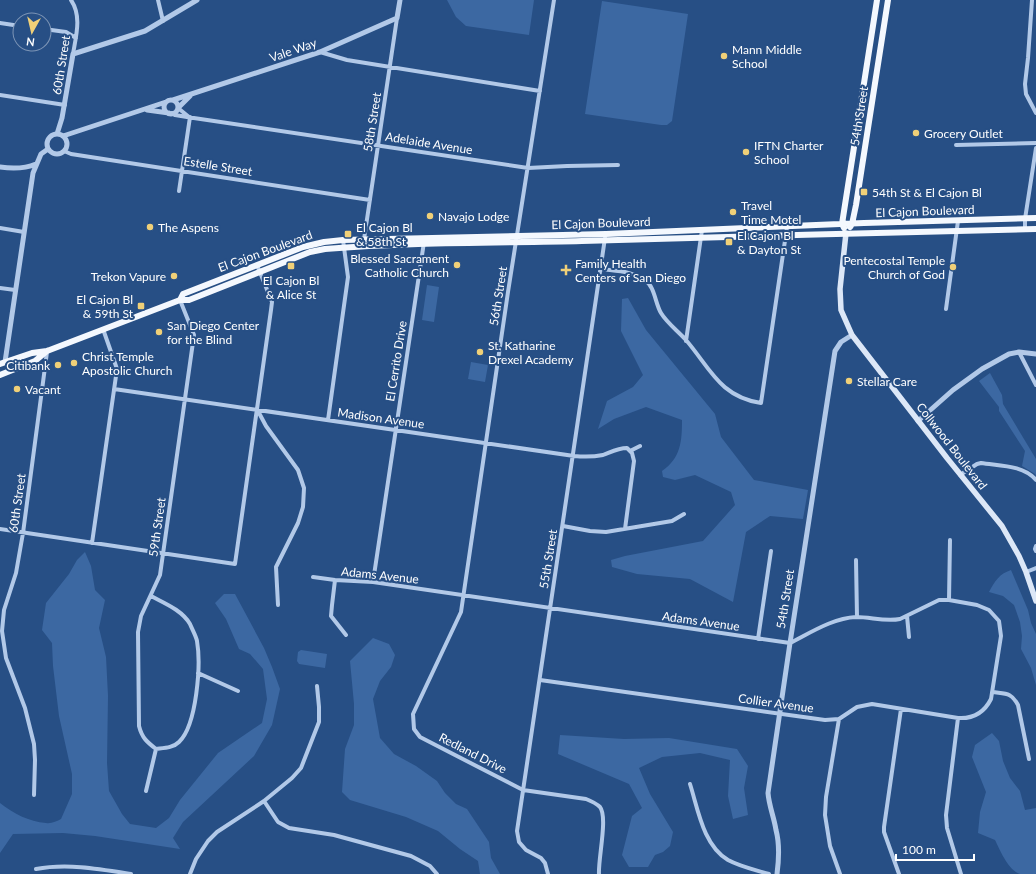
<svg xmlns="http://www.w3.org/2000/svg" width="1036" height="874" font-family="Lato,sans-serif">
<rect width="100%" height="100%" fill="#274f85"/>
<path fill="#3c68a2" d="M447,0H534L529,35L466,26L456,17Z
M602,1L688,14L672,121L667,125H661L585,114Z
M427,285L439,287L434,322L422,320Z
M628,298L646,330L715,414L721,437L754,480L808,490L803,519L770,516L746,532L733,602L690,579L637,574L612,567L611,560L625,556L703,541L735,505L731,492L695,475L675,480L663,477L662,471C681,458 682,441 682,420L646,407L614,419L598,429L607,401L633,387L643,375L621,331L622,299Z
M471,362L488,365L485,382L468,379Z
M990,373L1002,395L1003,404L1036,459V476L1035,474L1022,466L1025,451L999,411V407L979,381Z
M85,552L91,566L95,590L105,600L99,628L106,657L108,696L107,763L109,791L122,814L130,824L156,828L169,818L180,800L218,753L262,723L267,699L263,669L250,654L239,649L226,619L215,603L224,594H235L264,648L272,667L280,689L272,725L254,756L183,822L173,838L180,849L95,836L63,833L13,834L0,853V803C13,813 29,822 46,823C51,824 57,821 61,819L72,794V774L59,716L53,666L52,643L42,630L46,603L69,574L77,560Z
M1011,570L1028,610L1031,623L1036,634V685L1031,668L1021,649L1022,636L1020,622L1014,605L1003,596L989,592C995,581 999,574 1011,570Z
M373,638L389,644L395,655L391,667L380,681L373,699L380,738L394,754L416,766L437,781L445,793L456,804L467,809L489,842L491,858L500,874H480L478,861L460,849L438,831L406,817L350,800L342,792L345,749L354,725V704L350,661Z
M301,650L327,654L325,668L299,664L297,661L298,652Z
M992,733L999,741L1003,761L1010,778L1020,791L1025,810L1036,808V874C1031,874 1024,874 1020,874C1008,870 1000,850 995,840L978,833L980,812L986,792L972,757L975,745Z
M560,735L624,739L669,738L737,749L748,766L744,788L748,815L733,819L728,796L730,760L700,753L662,757L639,768L650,794L673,832L670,846L663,852L655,855L648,867H629L622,855L632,816L642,808L629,784L558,754Z"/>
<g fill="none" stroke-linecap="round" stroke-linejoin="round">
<path stroke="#b2c9e8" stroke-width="4" d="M71,0C82,16 76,36 73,54
M158,0L163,21
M554,0L508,292L461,612L413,714L414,729L420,737L523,790L586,799C591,801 596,803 600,807C608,817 598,859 599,874
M1032,0L1028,58L1025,84L1026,94L1036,113
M0,23L20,26
M44,29L66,32L76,38
M320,52L347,60L540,91
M0,95L65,105
M178,108L189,117
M172,113L175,115L187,117L528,168L567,166L618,165
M956,145L1036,143
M64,151L71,154L370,200
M179,191L190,117
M0,228L24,232
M1025,229V219L1036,148
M363,246L397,18
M601,269C615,271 633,271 645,280C655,287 655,303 661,313C667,323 678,331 686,340C710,368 720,397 761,403L787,227
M0,288L15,290
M946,309L958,221
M686,341L702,230
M1019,352L1036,385
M114,389L574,456C584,457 593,457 603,455C611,452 618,448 627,448L630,451L640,446
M258,411L266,426L298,470L304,488L303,507L298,523L276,567L278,605
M328,420L348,277L343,240
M960,475L977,464L981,463C1000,466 1023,465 1036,480
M563,526L590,531L606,532L672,521L684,514
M0,529L235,564L271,310L272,302L257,265
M625,529L634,461L632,453L630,451
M92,543L117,369L103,329
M1036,546L1035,549L1036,551
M856,560L857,617
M1026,572L1036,568
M313,577L335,580L373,582L790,643C810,633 833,618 856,617C871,617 885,622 900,619L939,600H949L977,605L989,610L999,621L1001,636L991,699C984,713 973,719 958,718L872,704L857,707L839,719L825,720L540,680
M335,580L332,605L331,616L346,635
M373,582L424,242
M151,596C164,603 182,610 190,624C192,629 196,636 197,641C201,664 197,725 179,742C173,748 164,748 156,749
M949,600L950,540
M907,616L909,637
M758,639L771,551
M198,673L238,691
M992,692C1006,694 1011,692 1018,705L1029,759
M958,718L946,815L947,828L961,874
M839,719L826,797L825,815L830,846L840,874
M156,749C147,742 142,738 139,726L138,632L141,616L160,575L194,335L180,300
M690,784C698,809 703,845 728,860C741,867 756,870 769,874
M146,791L156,749
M34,795L35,760L34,744L25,708L6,658L2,631L4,610L16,573L23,533L47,352
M264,801L278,822L289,828L334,835L411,856L430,866L437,874
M36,869C67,863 100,869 131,874
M190,874L196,859L208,841L217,832L264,801L292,778L301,768L319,722V707L317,686
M548,874L545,863L541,858L526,850L519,842L517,831L605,238
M899,874L884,832V827L901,709"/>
<path stroke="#b2c9e8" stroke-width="5" d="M173,100L320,52L397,18L400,0
M164 107a7 7 0 1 1 14 0a7 7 0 1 1-14 0Z
M178,108L190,96
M147,110L169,113
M57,134L62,118L73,54L145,31L197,0
M47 144a10 10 0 1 1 20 0a10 10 0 1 1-20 0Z
M63,136L166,102
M0,167C13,169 24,169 36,164
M5,362L33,173L41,154L48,149
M918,421L953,390L982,369L1009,354L1019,352L1036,354
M777,874C779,859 780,845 776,830C774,817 769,806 768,793L790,643L835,351L841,342L852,335"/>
<path stroke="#dce7f7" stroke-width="5.5" d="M846,233L840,289L841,310L852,335L947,458L1002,526L1019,556L1026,572L1036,601"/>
<path stroke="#f4f8fe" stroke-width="6" d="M850,227L852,224L856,205L888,0
M844,228L842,224L877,0
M180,300L183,294L303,247L324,242L343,240L606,234L864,223L1036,218
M0,364L32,353L47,351L180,300H189L310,252L325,249C410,242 496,243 582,241C733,237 885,232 1036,229
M0,375L35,361L47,351"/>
</g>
<g fill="#f0d078" stroke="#274f85" stroke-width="1.5">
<circle cx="724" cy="56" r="4"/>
<circle cx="916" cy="133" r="4"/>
<circle cx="746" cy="152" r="4"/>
<rect x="860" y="188" width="8" height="8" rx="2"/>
<circle cx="733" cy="212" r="4"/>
<circle cx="430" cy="216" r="4"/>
<circle cx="150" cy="227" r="4"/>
<rect x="344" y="230" width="8" height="8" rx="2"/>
<rect x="725" y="238" width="8" height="8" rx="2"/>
<circle cx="457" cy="265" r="4"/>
<rect x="287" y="262" width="8" height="8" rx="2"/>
<circle cx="953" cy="267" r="4"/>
<path d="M564 264h4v4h4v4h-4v4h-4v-4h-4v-4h4z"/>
<circle cx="174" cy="276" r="4"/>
<rect x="137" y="302" width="8" height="8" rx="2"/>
<circle cx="159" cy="332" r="4"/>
<circle cx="480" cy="352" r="4"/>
<circle cx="74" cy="363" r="4"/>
<circle cx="58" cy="365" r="4"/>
<circle cx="849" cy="381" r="4"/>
<circle cx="17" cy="389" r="4"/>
</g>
<g text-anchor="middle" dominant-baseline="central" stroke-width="4" stroke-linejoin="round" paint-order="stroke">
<g font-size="12" fill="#fff" stroke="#274f85" text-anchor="start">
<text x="732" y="49">Mann Middle<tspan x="732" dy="14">School</tspan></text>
<text x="924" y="133">Grocery Outlet</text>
<text x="754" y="145">IFTN Charter<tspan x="754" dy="14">School</tspan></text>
<text x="872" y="192">54th St &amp; El Cajon Bl</text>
<text x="741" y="205">Travel<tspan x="741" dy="14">Time Motel</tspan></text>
<text x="438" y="216">Navajo Lodge</text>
<text x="158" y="227">The Aspens</text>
<text x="356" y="227">El Cajon Bl<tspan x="356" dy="14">&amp; 58th St</tspan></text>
<text x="737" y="235">El Cajon Bl<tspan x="737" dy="14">&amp; Dayton St</tspan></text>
<text x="449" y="258" text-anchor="end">Blessed Sacrament<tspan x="449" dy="14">Catholic Church</tspan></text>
<text x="945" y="260" text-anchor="end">Pentecostal Temple<tspan x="945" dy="14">Church of God</tspan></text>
<text x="575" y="263">Family Health<tspan x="575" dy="14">Centers of San Diego</tspan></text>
<text x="166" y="276" text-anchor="end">Trekon Vapure</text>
<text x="291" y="280" text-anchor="middle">El Cajon Bl<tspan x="291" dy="14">&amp; Alice St</tspan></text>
<text x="133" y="299" text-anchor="end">El Cajon Bl<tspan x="133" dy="14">&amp; 59th St</tspan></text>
<text x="167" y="325">San Diego Center<tspan x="167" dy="14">for the Blind</tspan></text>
<text x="488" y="345">St. Katharine<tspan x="488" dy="14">Drexel Academy</tspan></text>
<text x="82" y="356">Christ Temple<tspan x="82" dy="14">Apostolic Church</tspan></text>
<text x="50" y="365" text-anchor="end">Citibank</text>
<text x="857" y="381">Stellar Care</text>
<text x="25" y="389">Vacant</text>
</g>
<g font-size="12" fill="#fff" stroke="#274f85">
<text transform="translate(293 50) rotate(-19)">Vale Way</text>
<text transform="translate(61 65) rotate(-81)">60th Street</text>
<text transform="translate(859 116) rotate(-81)">54th Street</text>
<text transform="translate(372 122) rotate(-81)">58th Street</text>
<text transform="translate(429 143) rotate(9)">Adelaide Avenue</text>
<text transform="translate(218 166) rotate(9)">Estelle Street</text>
<text transform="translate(925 211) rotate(-2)">El Cajon Boulevard</text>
<text transform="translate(601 223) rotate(-2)">El Cajon Boulevard</text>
<text transform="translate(265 251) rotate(-20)">El Cajon Boulevard</text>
<text transform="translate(498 296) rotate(-81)">56th Street</text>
<text transform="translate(396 361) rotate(-81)">El Cerrito Drive</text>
<text transform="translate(381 418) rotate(8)">Madison Avenue</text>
<text transform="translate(952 446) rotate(52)">Collwood Boulevard</text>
<text transform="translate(17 503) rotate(-82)">60th Street</text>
<text transform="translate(157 527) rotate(-82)">59th Street</text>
<text transform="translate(548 559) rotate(-81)">55th Street</text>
<text transform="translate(380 575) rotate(6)">Adams Avenue</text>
<text transform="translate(785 599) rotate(-81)">54th Street</text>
<text transform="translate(701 621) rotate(8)">Adams Avenue</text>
<text transform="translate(776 703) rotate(8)">Collier Avenue</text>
<text transform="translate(473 753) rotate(27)">Redland Drive</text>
</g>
</g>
<g transform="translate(32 32) rotate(188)"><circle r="19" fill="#274f85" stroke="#7d95b6"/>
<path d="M0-3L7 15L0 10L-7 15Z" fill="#f0d078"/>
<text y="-6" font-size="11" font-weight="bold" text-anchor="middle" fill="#ffffff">N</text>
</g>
<path d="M896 854v6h78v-6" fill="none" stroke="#ffffff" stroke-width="2"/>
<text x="902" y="854" font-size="12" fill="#ffffff" stroke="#274f85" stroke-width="3" paint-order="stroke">100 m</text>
</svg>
